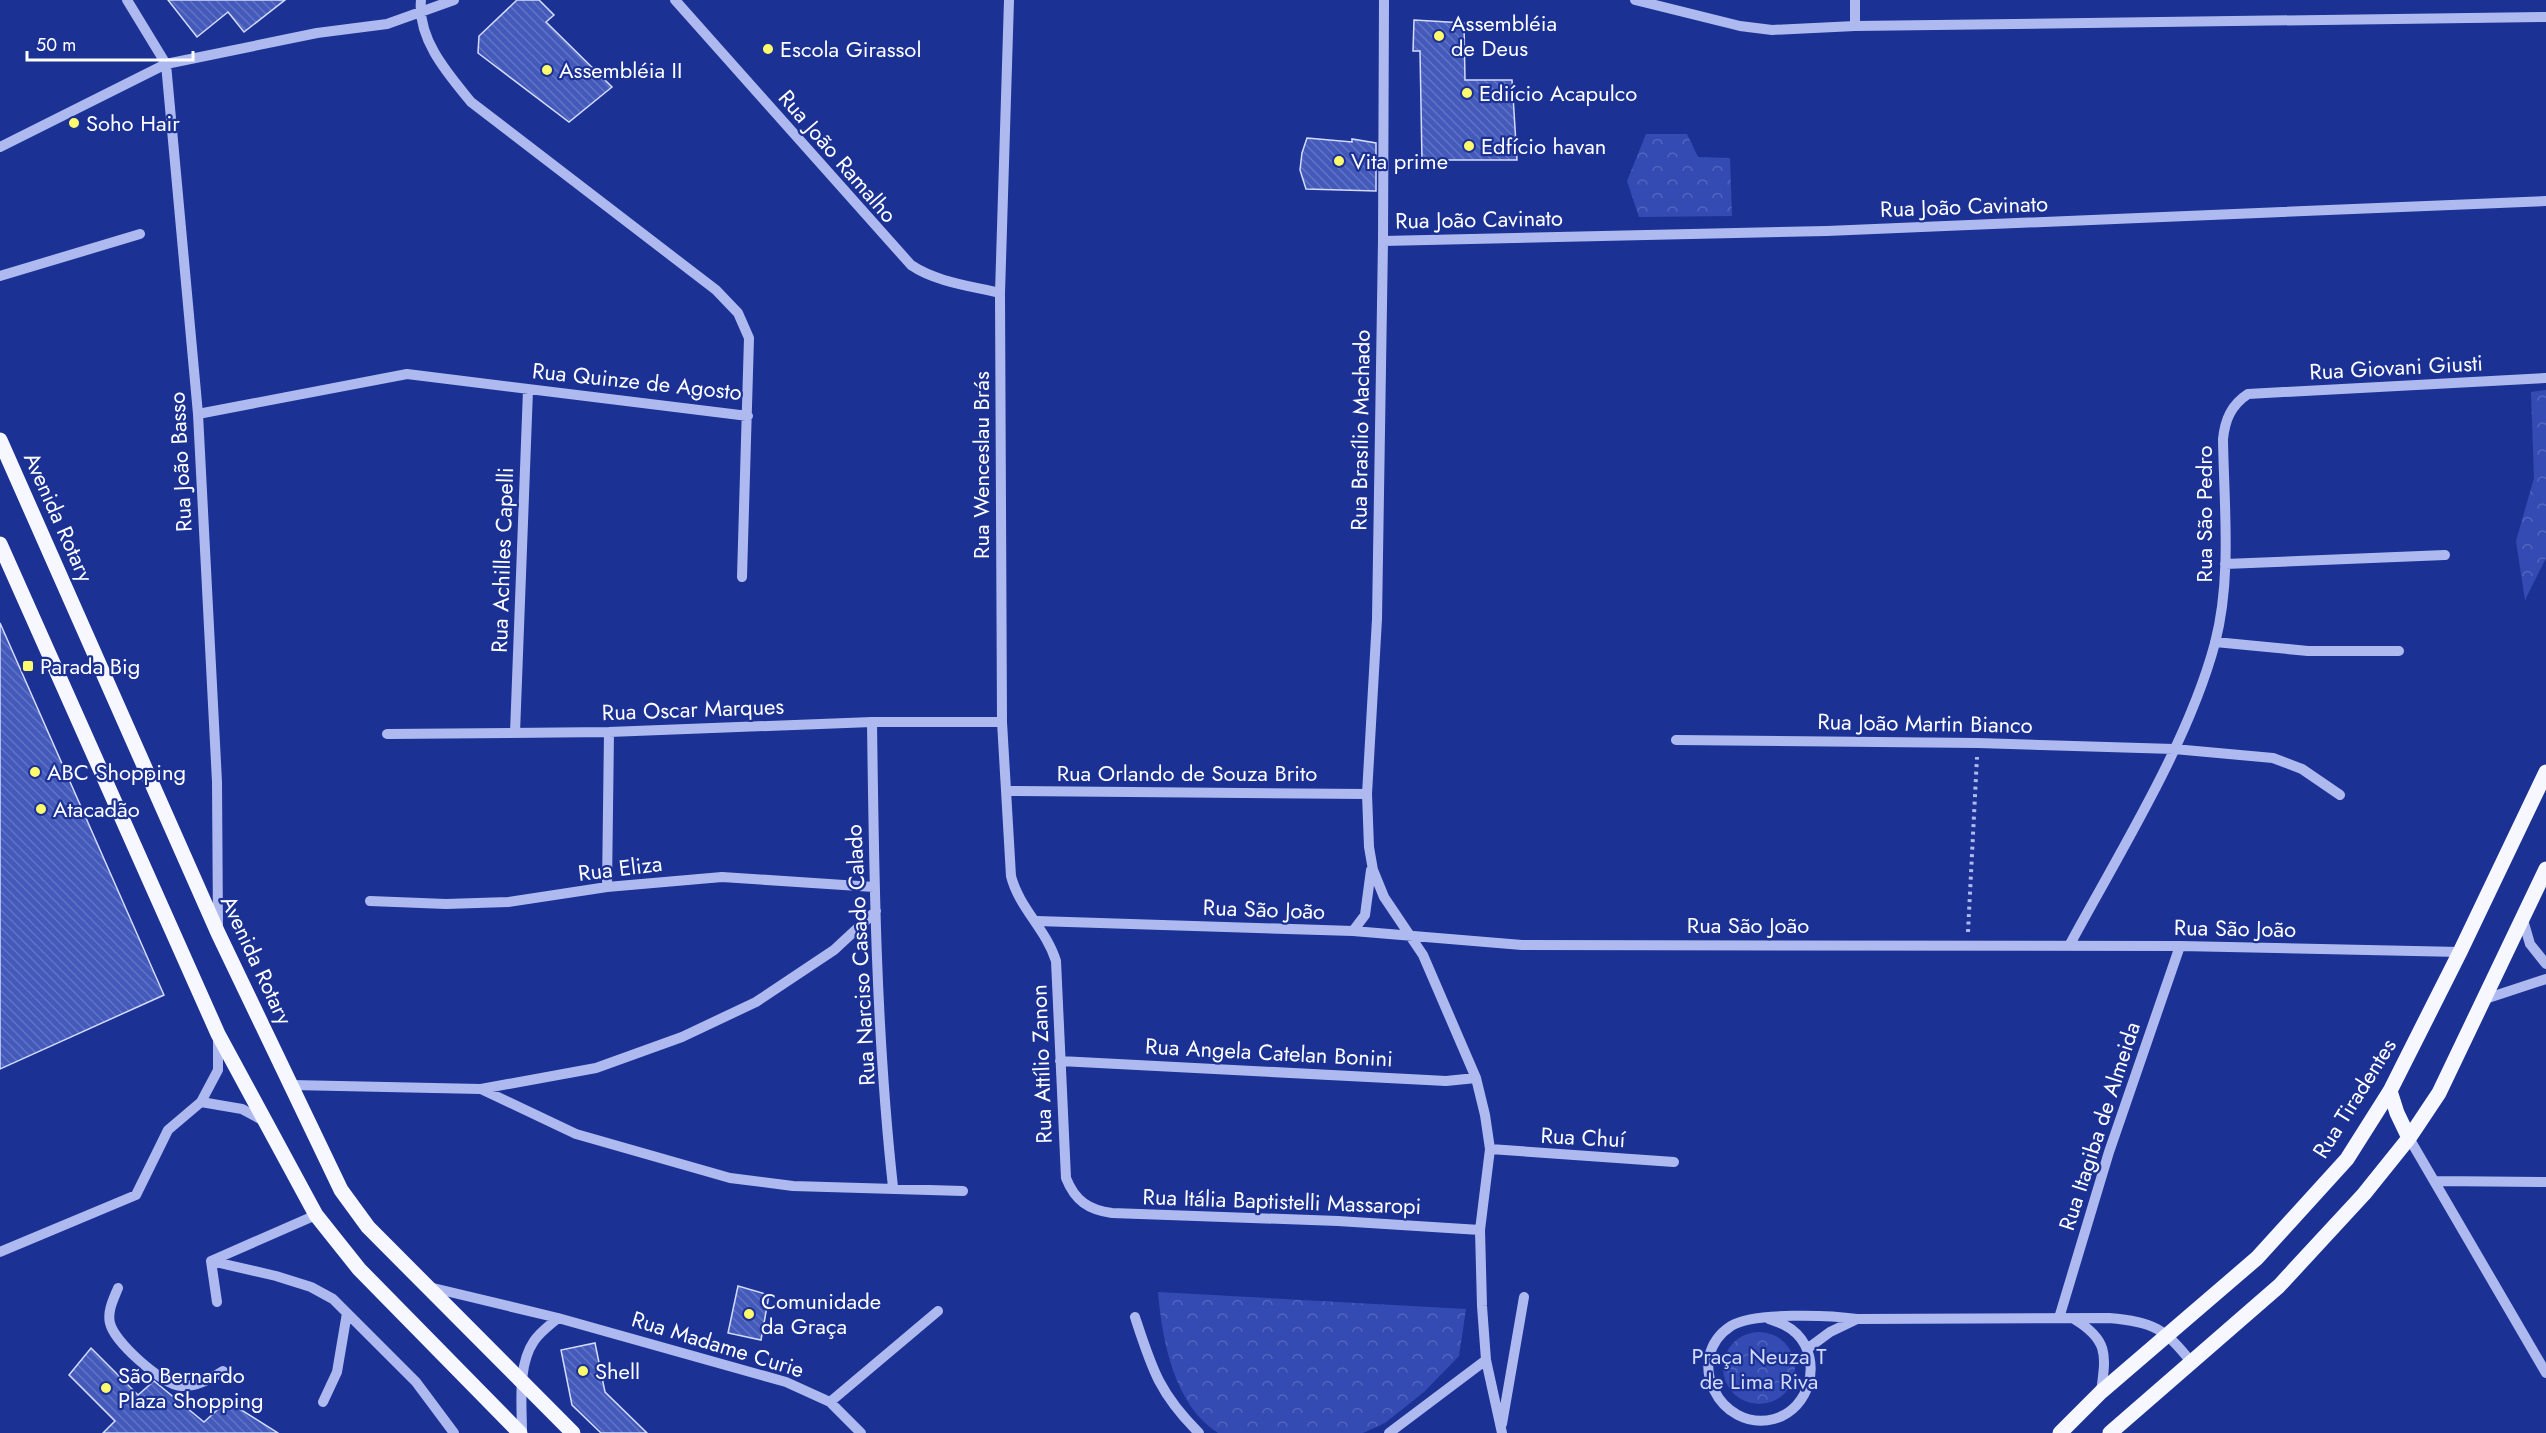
<svg xmlns="http://www.w3.org/2000/svg" width="2546" height="1433" font-family="Jost,sans-serif">
<defs>
<pattern id="park-crowns" width="20" height="18" patternUnits="userSpaceOnUse" patternTransform="scale(1.5)"><rect width="20" height="18" fill="#334bb3"/><path d="M2 6a3 3 0 1 1 6 0M12 15a3 3 0 1 1 6 0" fill="none" stroke="#5266be"/></pattern>
<pattern id="building-back-hatch" width="6" height="6" patternUnits="userSpaceOnUse" patternTransform="scale(1.5)"><rect width="6" height="6" fill="#445abb"/><path d="M-1 5l2 2M0 0l6 6M5-1l2 2" fill="none" stroke="#6073c5"/></pattern>
</defs>
<rect width="100%" height="100%" fill="#1b3194"/>
<path fill="url(#park-crowns)" d="M1646,134H1687L1698,157L1730,158L1732,216L1639,217L1627,181Z
M2546,390V558L2525,600L2516,541L2534,478L2531,392Z
M1158,1292L1466,1309L1459,1356L1424,1392L1385,1423L1363,1433H1218C1174,1405 1162,1340 1158,1292Z
M1723 1368a36 36 0 1 1 72 0a36 36 0 1 1-72 0Z"/>
<path fill="url(#building-back-hatch)" stroke="#d4dbfb" stroke-width="1.5" d="M168,0H285L244,32L228,12L197,37Z
M517,0H539L554,15L546,22L612,87L569,122L478,53L479,36Z
M1414,20L1464,23L1465,80H1512L1517,160H1422L1420,51H1413Z
M1307,138L1352,142V139L1376,143V191L1306,189L1300,170L1302,153Z
M0,623L164,995L0,1069Z
M738,1286L769,1295L761,1340L728,1333Z
M595,1343L605,1392L647,1433H601L572,1405L561,1350Z
M91,1348L138,1395L154,1381L204,1422L227,1401L278,1433H103L115,1421L69,1375Z"/>
<g fill="none" stroke-linecap="round" stroke-linejoin="round">
<path stroke="#aebaef" stroke-width="4" stroke-dasharray="3 4.5" stroke-linecap="butt" d="M1968,932L1977,757"/>
<path stroke="#aebaef" stroke-width="10" d="M127,0L166,64L198,414L217,782L218,929
M421,0C417,39 448,74 471,102L716,290L738,313L749,338L742,577
M675,0L911,265C936,282 971,286 1000,293
M1009,0L1000,293L1002,722L1011,876C1019,908 1046,929 1056,961L1066,1178C1075,1201 1089,1210 1112,1213L1338,1221L1480,1230
M1384,0L1383,241L1377,619L1367,794L1369,847L1373,870L1384,897L1423,955L1476,1078L1485,1115L1490,1149L1480,1230L1482,1306L1486,1360L1502,1433
M1635,0L1740,26L1772,30L1855,26L2546,17
M1855,26V0
M0,147L166,64L317,33L387,24L454,0
M1383,241L1827,231L2546,201
M0,276L140,234
M198,414L407,374L748,416
M2225,564L2445,555
M2215,642L2308,651H2399
M872,722C874,877 876,1033 893,1187
M515,733L528,390
M387,734L609,732L872,722H1002
M1676,740L1978,743L2174,749L2273,758L2302,769L2340,795
M1007,791L1367,794
M607,887L609,732
M370,901L446,904L508,902L607,887L722,877L874,887
M2523,920L2530,944L2546,964
M1037,921L1353,931L1522,945L2180,946L2460,952
M1353,931L1365,915L1371,870
M2069,946C2119,853 2188,744 2215,643C2232,578 2224,506 2223,439C2225,420 2231,405 2248,394L2546,378
M2482,1000L2546,979
M1060,1061L1446,1081L1476,1078
M292,1085L481,1089L596,1068L682,1037L756,1002L834,950L876,911
M481,1089L576,1134L730,1178L793,1186L963,1191
M201,1102L242,1109L264,1121
M2409,1138L2546,1373
M1490,1149L1674,1162
M2435,1181L2546,1182
M0,1252L136,1195L168,1130L201,1102L218,1070V1037
M211,1261L276,1276L311,1287L333,1299L416,1382L454,1433
M211,1261L316,1215
M211,1261L217,1302
M429,1287L558,1318L786,1382L830,1402L861,1433
M118,1288C114,1298 107,1311 110,1323C114,1342 162,1384 180,1386C197,1387 210,1379 223,1371
M1135,1317C1152,1369 1159,1393 1199,1433
M2059,1318L2109,1152L2180,946
M1769,1319C1780,1323 1789,1326 1797,1334C1823,1361 1810,1409 1774,1419C1720,1433 1682,1358 1731,1326C1753,1312 1830,1315 1857,1319L2109,1318C2154,1322 2164,1328 2192,1363
M2074,1319C2109,1340 2106,1355 2101,1392
M1807,1349L1830,1332L1857,1319
M323,1402L337,1372L347,1313
M830,1402L938,1311
M1502,1424L1524,1297
M522,1433C522,1404 517,1366 534,1341C540,1332 550,1325 558,1318
M1389,1433L1486,1360"/>
<path stroke="#f6f7ff" stroke-width="15" d="M0,440L218,933L341,1190L368,1227L573,1433
M0,544L218,1034L316,1215L359,1269L520,1433
M2390,1091L2397,1113L2409,1138
M2060,1433L2101,1392L2257,1258L2347,1159L2390,1091L2460,952L2546,772
M2110,1433L2279,1286L2364,1194L2409,1138L2439,1093L2546,869"/>
</g>
<g fill="#fffb6c" stroke="#1b3194" stroke-width="2">
<circle cx="1439" cy="36" r="6"/>
<circle cx="768" cy="49" r="6"/>
<circle cx="547" cy="70" r="6"/>
<circle cx="1467" cy="93" r="6"/>
<circle cx="74" cy="123" r="6"/>
<circle cx="1469" cy="146" r="6"/>
<circle cx="1339" cy="161" r="6"/>
<rect x="22" y="660" width="12" height="12" rx="3"/>
<circle cx="35" cy="772" r="6"/>
<circle cx="41" cy="809" r="6"/>
<circle cx="749" cy="1314" r="6"/>
<circle cx="583" cy="1371" r="6"/>
<circle cx="106" cy="1388" r="6"/>
</g>
<g text-anchor="middle" dominant-baseline="central" stroke-width="4.5" stroke-linejoin="round" paint-order="stroke">
<g font-size="22" fill="#fff" stroke="#1b3194" text-anchor="start">
<text x="1451" y="23">Assembléia<tspan x="1451" dy="25">de Deus</tspan></text>
<text x="780" y="49">Escola Girassol</text>
<text x="559" y="70">Assembléia II</text>
<text x="1479" y="93">Ediício Acapulco</text>
<text x="86" y="123">Soho Hair</text>
<text x="1481" y="146">Edfício havan</text>
<text x="1351" y="161">Vita prime</text>
<text x="40" y="666">Parada Big</text>
<text x="47" y="772">ABC Shopping</text>
<text x="53" y="809">Atacadão</text>
<text x="761" y="1301">Comunidade<tspan x="761" dy="25">da Graça</tspan></text>
<text x="595" y="1371">Shell</text>
<text x="118" y="1375">São Bernardo<tspan x="118" dy="25">Plaza Shopping</tspan></text>
</g>
<g font-size="22" fill="#fff" stroke="#1b3194">
<text transform="translate(838 156) rotate(49)">Rua João Ramalho</text>
<text transform="translate(1964 206) rotate(-2)">Rua João Cavinato</text>
<text transform="translate(1479 219) rotate(-1)">Rua João Cavinato</text>
<text transform="translate(2396 367) rotate(-3)">Rua Giovani Giusti</text>
<text transform="translate(637 381) rotate(6)">Rua Quinze de Agosto</text>
<text transform="translate(1360 430) rotate(-89)">Rua Brasílio Machado</text>
<text transform="translate(180 462) rotate(-93)">Rua João Basso</text>
<text transform="translate(981 465) rotate(-90)">Rua Wenceslau Brás</text>
<text transform="translate(2204 514) rotate(-90)">Rua São Pedro</text>
<text transform="translate(59 517) rotate(66)">Avenida Rotary</text>
<text transform="translate(502 560) rotate(-88)">Rua Achilles Capelli</text>
<text transform="translate(693 709) rotate(-2)">Rua Oscar Marques</text>
<text transform="translate(1925 723) rotate(1)">Rua João Martin Bianco</text>
<text x="1187" y="773">Rua Orlando de Souza Brito</text>
<text transform="translate(620 868) rotate(-7)">Rua Eliza</text>
<text transform="translate(1264 909) rotate(2)">Rua São João</text>
<text x="1748" y="925">Rua São João</text>
<text transform="translate(2235 928) rotate(1)">Rua São João</text>
<text transform="translate(860 955) rotate(-93)">Rua Narciso Casado Calado</text>
<text transform="translate(257 960) rotate(65)">Avenida Rotary</text>
<text transform="translate(1269 1052) rotate(3)">Rua Angela Catelan Bonini</text>
<text transform="translate(1041 1064) rotate(-92)">Rua Attílio Zanon</text>
<text transform="translate(2354 1098) rotate(-58)">Rua Tiradentes</text>
<text transform="translate(2099 1126) rotate(-72)">Rua Itagiba de Almeida</text>
<text transform="translate(1583 1137) rotate(3)">Rua Chuí</text>
<text transform="translate(1282 1201) rotate(2)">Rua Itália Baptistelli Massaropi</text>
<text transform="translate(718 1344) rotate(17)">Rua Madame Curie</text>
</g>
<g font-size="22" fill="#d4dbfb" stroke="#1b3194">
<text x="1759" y="1356">Praça Neuza T<tspan x="1759" dy="25">de Lima Riva</tspan></text>
</g>
</g>
<path d="M27 51v9h166v-9" fill="none" stroke="#ffffff" stroke-width="3"/>
<text x="36" y="51" font-size="18" fill="#ffffff" stroke="#1b3194" stroke-width="4.5" paint-order="stroke">50 m</text>
</svg>
